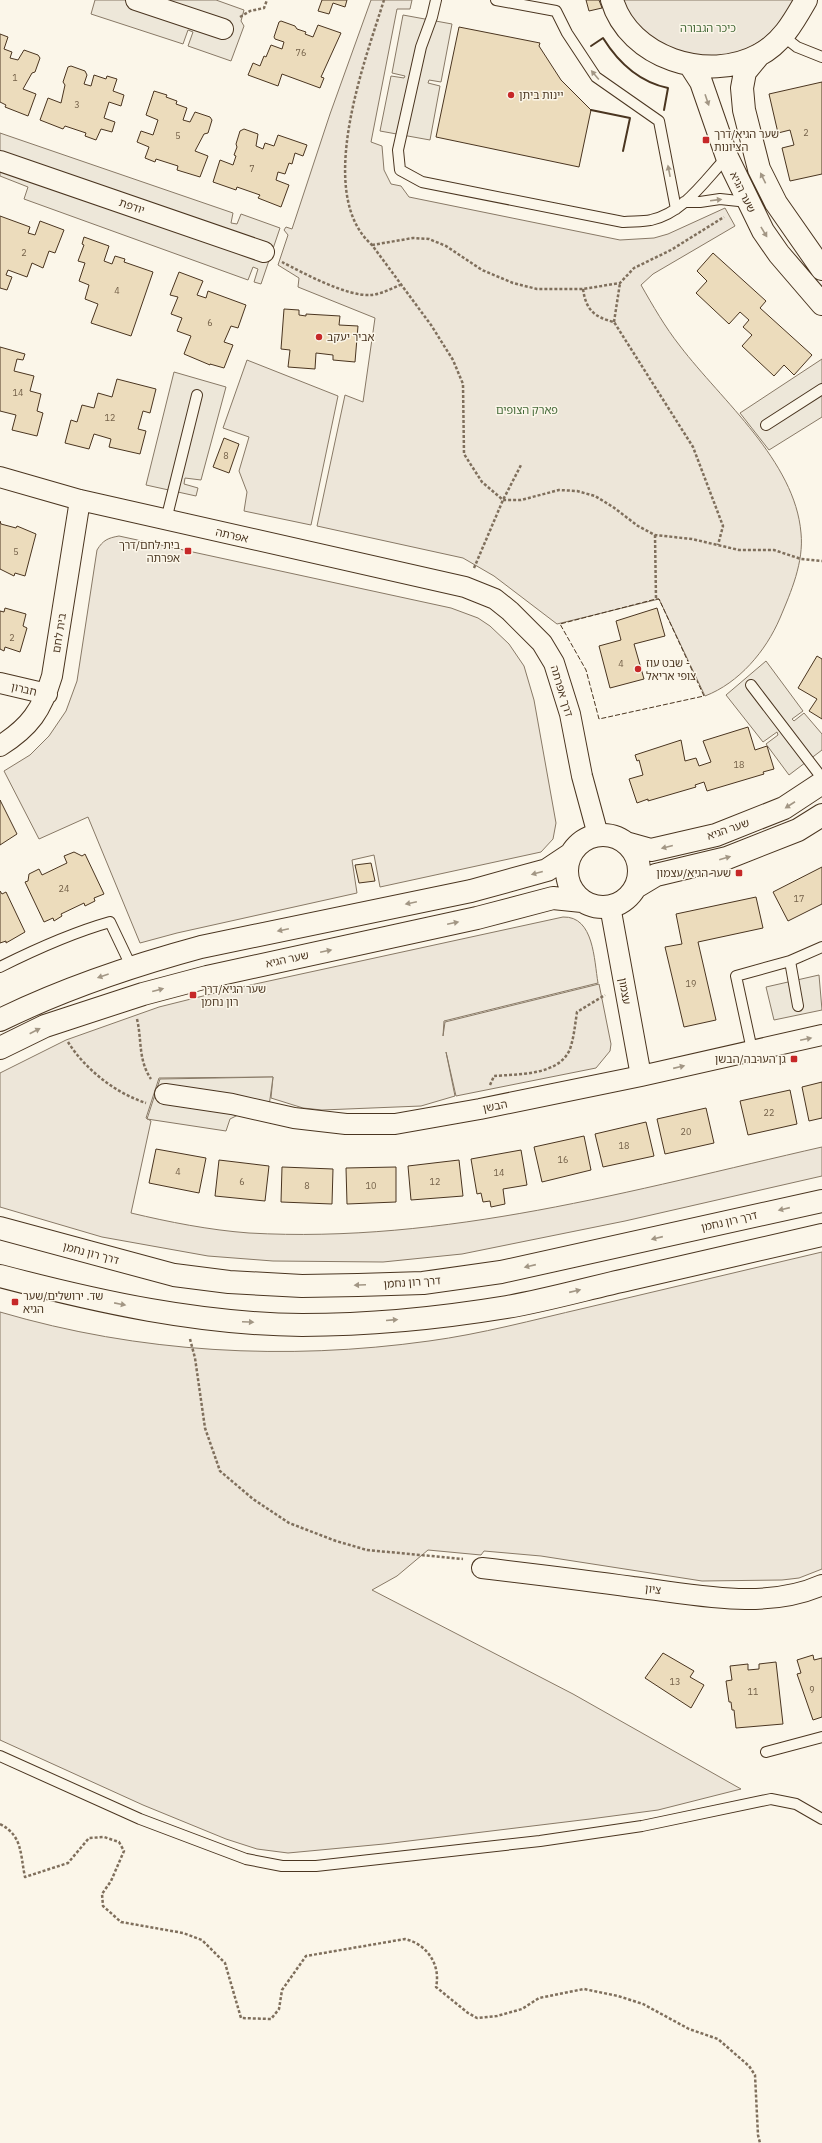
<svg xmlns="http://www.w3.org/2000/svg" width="822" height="2143" font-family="'IBM Plex Sans','Noto Sans Hebrew',sans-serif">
<rect width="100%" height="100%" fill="#fbf6e9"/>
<path fill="#ede6d9" stroke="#887966" d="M371,0H412L410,9H397L371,142L382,146L384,170L391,184L401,186L409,197L620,240L654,238L668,234L725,208L735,226L653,274L641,285C653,306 665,327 680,346C722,401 795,461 801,533C804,562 791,592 780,618C766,651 739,683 705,696L659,599L557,624L494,576L463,558L317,526L345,395L363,402L375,318L298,287L299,278L278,265L288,235L284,230L286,227L292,229L330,114Z
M622,0H794C783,18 773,34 754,45C708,72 642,49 622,0Z
M247,360L338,396L311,525L244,511L247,492L239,471L249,437L223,428Z
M119,536L451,608L478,618L490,626L509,644L524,666L534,700L556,823L553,839L541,852L380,887L374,855L352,860L357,893L177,933L140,943L88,817L39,839L4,771L30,755L49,736L66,711L77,681L97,550C103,540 108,538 119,536Z
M563,917C594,916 594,960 598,983L444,1021L443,1036L445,1022L599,984L611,1044L610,1051L596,1068L456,1096L446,1052L455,1096L421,1106L322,1110L303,1108L271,1098L273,1077L159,1078L146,1118L151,1121L131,1213C169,1222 209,1230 249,1233C444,1244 633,1190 822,1147V1176L625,1221L462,1254L383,1262L273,1261L208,1256L102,1237L0,1207V1073L66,1040L159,1007L223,991Z
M822,1252V1569L799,1578L782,1580L702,1581L541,1556L484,1551L481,1555L428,1550L397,1576L372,1590L573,1694L741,1789L658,1810L590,1819L384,1844L288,1853L257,1849L226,1839L143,1805L0,1740V1312C139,1353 286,1361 429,1341C481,1334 533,1320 585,1308C664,1289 743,1271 822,1252Z"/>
<path fill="#ede7d9" stroke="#887966" d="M95,0H216L244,10L241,21L244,26L231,61L188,46L193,32L188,30L183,44L91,14Z
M403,15L452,24L441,82L429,80L428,83L440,86L430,140L380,131L391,76L404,78L405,76L392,73Z
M0,133L233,213L231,223L237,224L241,214L280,228L261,284L254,282L258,269L253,267L248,280L24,199L28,187L0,176Z
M822,359V417L769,450L740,413Z
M174,372L226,387L201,480L185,478L184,484L198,488L196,496L146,485Z
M766,661L803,711L792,719L794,721L804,713L822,734V750L789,775L766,744L778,735L777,732L763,742L726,695Z
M819,975L822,1010L774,1020L766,987Z
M273,1077L267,1121L240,1114L230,1119L226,1131L147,1119L160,1079Z"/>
<path fill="#ecdcbc" stroke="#4a3520" d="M322,0H347L345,7L333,3L329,14L318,11Z
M586,0H599L602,8L589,11Z
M281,21L295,26L297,29L306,32L305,34L313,37L318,25L341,33L321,77L324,78L320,88L282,74L278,86L248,75L253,63L260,66L264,56L266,57L271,45L282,49L284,42L275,39L274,37L279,22Z
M459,27L540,43L539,46L561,80L591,110L579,167L436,137Z
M0,34L8,37L4,49L12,52L10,58L18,60L24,50L38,55L40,58L35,72L32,73L23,89L36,94L28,116L5,107L6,105L0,102Z
M71,66L85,71L87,75L84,84L91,86L94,75L106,79L107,76L117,79L113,91L124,95L121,106L109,102L104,118L115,122L112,132L101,129L96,140L85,136L86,133L65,126L63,129L40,120L48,98L61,103L65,85L63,82L68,67Z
M822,82V174L790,181L782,148L794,145L790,130L778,133L769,94Z
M154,91L167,95L166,97L177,101L176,104L187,108L183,120L190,122L195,112L210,117L212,120L208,133L204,134L195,151L208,156L200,177L177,170L178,166L156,159L155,162L145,158L149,147L137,142L141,131L153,135L158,120L146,115Z
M244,129L258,134L256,146L263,149L265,143L274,146L278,135L307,145L303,156L295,153L292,164L289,163L285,174L278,172L276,180L289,185L281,207L258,198L260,195L237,187L236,190L213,182L220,160L233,165L236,156L234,155L237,147L236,144L240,131Z
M0,216L30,227L28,233L35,235L40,221L64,230L55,253L49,251L43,268L32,263L27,277L8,270L6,275L12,277L7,290L0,288Z
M84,237L109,246L104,261L112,264L115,256L125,259L124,262L153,272L131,336L91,323L98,304L85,299L89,285L79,281L85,263L78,261L84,245L82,244Z
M713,253L766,301L760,308L812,355L794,375L784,365L774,376L742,346L752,335L743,327L749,320L740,312L729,324L696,293L707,281L697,271Z
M179,272L203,281L197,295L206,298L208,291L246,305L238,328L231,326L224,342L233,345L224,368L210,364V365L184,354L191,336L177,331L182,318L171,314L178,297L170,295Z
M284,309L299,310V315L306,316V314L340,316L339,325L358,326L355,362L333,360V355L316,353L315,369L288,367L290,350L281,349Z
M0,347L25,354L23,360L17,359L14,371L34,376L30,391L41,394L37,411L43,413L37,436L12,430L16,415L0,411Z
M117,379L156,389L150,413L143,411L138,429L146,431L140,454L109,447L111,439L94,434L89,449L65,443L71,420L77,422L82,405L94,408L98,393L112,397Z
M224,438L239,444L229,473L213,467Z
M0,521L1,524L16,528L17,526L36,534L25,576L15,573L14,576L0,569Z
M5,608L26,614L23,626L27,628L20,652L5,647L4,651L0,649V611L4,612Z
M657,608L665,636L634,644L644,679L610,688L599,646L621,640L616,621Z
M817,656L822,659V719L809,711L817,699L798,688Z
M748,727L755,750L767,746L774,769L763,772L764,774L717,788L707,791L704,782L695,785L696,787L648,801V799L637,803L629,779L643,775L639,760L637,761L635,755L681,740L685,761L696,758L699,766L711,762L703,741Z
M0,800L17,834L0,845Z
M74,852L82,856L85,854L104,894L94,898L95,901L85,906L84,903L61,914L62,916L54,921L53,918L44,922L25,882L28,881L29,874L39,869L42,875L67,863L64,856Z
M371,863L375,881L359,883L355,865Z
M822,867V904L788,921L773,892Z
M0,891L2,894L6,892L25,932L6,943V941L0,943Z
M756,897L763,928L698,942L716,1020L684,1027L665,947L682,944L676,914Z
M822,1082V1118L809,1121L802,1087Z
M790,1090L797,1124L748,1135L740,1101Z
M706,1108L714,1143L665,1154L657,1119Z
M646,1122L654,1156L603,1167L595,1134Z
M584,1136L591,1170L542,1182L534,1147Z
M156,1149L206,1158L199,1193L149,1183Z
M521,1150L527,1185L503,1189L505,1204L491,1207L490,1201L483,1202L481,1193L477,1194L471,1159Z
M219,1160L269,1166L265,1201L215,1196Z
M459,1160L463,1196L411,1200L408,1166Z
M282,1167L333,1169L332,1204L281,1202Z
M396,1167V1202L347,1204L346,1168Z
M663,1653L694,1671L690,1677L704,1685L691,1708L645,1678Z
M813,1655L814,1660L822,1658V1717L813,1720L797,1674L801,1673L797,1660Z
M776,1662L783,1724L736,1728L734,1710H732L731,1702H729L726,1681L732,1680L730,1666L748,1664V1670L759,1669V1664Z"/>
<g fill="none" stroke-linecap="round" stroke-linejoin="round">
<defs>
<path id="service" d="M436,0L432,17L421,47L398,150L400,170L422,182L623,222C632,221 643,222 651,220C684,213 705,180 727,157
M496,0L556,11L567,33L596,77L659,121L676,209
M783,36L797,47L822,57
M684,202H700L720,199L748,202
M766,425L822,389
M166,520L197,395
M751,685L822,778
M790,961L798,1006
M0,967C36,949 71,933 110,922L131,966
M752,1050L736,976L790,961L822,947
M766,1752L822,1737
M0,1756L140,1819L246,1859L282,1866H316L540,1841L642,1826L771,1799L796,1804L822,1819"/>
<path id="minor" d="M136,0L223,29
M0,161L264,252
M0,477L80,500L465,587L495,599L510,611L542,643L554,663L570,714L582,776L598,835
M0,683L47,694
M0,746C30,727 42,710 52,676L80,500
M610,906L641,1076
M165,1094L232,1104L294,1118L346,1124H395L480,1109L641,1076L822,1035
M482,1568C533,1574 583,1580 633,1587C694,1594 764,1611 822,1585"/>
<path id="tertiary" d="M612,0C629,58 708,83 759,55C782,43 794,21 806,0
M759,55L745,72L742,88L744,110L759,169L776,203L822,269
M690,65L701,82L727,157L763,231L779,254L822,304
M567 871a36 36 0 1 1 72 0a36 36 0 1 1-72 0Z
M626,843L651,850L716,835L784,808L822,783
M636,887L656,875L727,858L798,830L822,815
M0,1020C65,988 131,966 201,947L471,891L547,870L571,854
M0,1048L45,1026L143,994L207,977L477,918L553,898L582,901"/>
<path id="secondary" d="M0,1228L174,1275L229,1282L302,1286L358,1285L423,1283L501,1272L822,1201
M0,1276C99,1302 199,1324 302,1325C370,1325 440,1318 507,1307C548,1300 589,1288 630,1279C694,1264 758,1250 822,1235"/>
</defs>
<use href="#service" stroke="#4a3520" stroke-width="12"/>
<use href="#minor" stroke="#4a3520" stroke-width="22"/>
<use href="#tertiary" stroke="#4a3520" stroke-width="24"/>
<use href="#secondary" stroke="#4a3520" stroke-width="24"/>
<path stroke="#7f6f5c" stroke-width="2.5" stroke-dasharray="3 2" stroke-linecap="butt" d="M384,0C365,61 314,194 372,245L431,325L453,360L463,384L464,454L482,482L503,500H521L559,490L577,491L595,496L613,507L638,526L655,535L692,539L739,550H774L801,559L822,561
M240,17L250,11L264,8L267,0
M372,245L413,238L429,239L446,246L482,270L513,283L537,289H583L620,283L634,268L671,250L724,217
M282,262C303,273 348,297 371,295C381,294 391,289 400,285
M583,289C586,310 594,317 614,322L693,447L723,526L718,545
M614,322L620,283
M655,535L656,599
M474,568L503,500L521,465
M137,1019C142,1040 138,1060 151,1079
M68,1042C85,1069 115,1093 146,1103
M490,1085L494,1076C517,1074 559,1076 570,1049C574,1037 575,1025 577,1012L605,995
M190,1339L195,1358L205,1428L220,1471L253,1499L289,1523L336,1541L367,1550L463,1559
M0,1824C23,1836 20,1854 25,1877L68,1863L89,1838L104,1837L119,1842L124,1851L111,1881L102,1894L103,1906L121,1922L183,1933L202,1940L225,1963L241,2018L271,2019L279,2009L282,1990L306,1956L405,1939C427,1944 441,1965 436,1987L468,2013L477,2018L497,2016L522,2009L539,1998L584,1989L618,1996L643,2004L689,2029L718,2039L749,2066L755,2075L758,2135L760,2143"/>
<use href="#service" stroke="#fbf6e9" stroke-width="10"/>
<use href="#minor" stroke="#fbf6e9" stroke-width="20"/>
<use href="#tertiary" stroke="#fbf6e9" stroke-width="22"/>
<use href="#secondary" stroke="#fbf6e9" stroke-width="22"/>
<path stroke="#4a3520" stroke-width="1" stroke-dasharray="5 2" stroke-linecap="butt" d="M656,599H659L704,696L599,719L586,670L560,624Z"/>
<path stroke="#4a3520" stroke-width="2" d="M591,46L603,38C618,62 639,82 668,88L664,110
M591,110L630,118L623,151"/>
</g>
<defs><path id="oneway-solid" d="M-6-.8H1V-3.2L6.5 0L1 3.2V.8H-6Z"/></defs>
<g fill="#a29684">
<use href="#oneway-solid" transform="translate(595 75) rotate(-130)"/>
<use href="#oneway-solid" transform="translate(707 100) rotate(71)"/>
<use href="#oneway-solid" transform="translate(669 171) rotate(-101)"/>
<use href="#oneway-solid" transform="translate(763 178) rotate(-116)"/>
<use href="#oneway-solid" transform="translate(716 200) rotate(-7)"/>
<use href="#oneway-solid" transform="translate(764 232) rotate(59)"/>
<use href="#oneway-solid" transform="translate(790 805) rotate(147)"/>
<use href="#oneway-solid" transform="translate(667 847) rotate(166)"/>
<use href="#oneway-solid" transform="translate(725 858) rotate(-16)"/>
<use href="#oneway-solid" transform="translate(537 873) rotate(165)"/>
<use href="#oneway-solid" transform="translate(411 903) rotate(168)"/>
<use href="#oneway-solid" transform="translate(453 923) rotate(-12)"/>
<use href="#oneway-solid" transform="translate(283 930) rotate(168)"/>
<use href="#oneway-solid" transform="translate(326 951) rotate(-12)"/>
<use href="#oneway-solid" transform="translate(103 976) rotate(161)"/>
<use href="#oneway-solid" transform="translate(158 990) rotate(-15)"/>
<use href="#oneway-solid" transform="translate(35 1031) rotate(-27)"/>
<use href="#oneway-solid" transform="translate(806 1039) rotate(-12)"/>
<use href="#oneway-solid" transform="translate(679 1067) rotate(-13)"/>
<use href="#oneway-solid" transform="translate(784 1209) rotate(167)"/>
<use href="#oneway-solid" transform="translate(657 1238) rotate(167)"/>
<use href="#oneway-solid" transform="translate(530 1266) rotate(167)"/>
<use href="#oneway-solid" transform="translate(360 1285) rotate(178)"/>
<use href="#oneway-solid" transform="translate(575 1291) rotate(-13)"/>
<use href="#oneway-solid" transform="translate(120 1304) rotate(11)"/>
<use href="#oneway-solid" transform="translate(392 1320) rotate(-5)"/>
<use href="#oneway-solid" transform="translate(248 1322) rotate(3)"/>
</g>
<g fill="#c62828" stroke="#fbf6e9" stroke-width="1.5">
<circle cx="511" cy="95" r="4"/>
<rect x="702" y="136" width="8" height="8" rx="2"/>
<circle cx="319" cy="337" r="4"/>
<rect x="184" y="547" width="8" height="8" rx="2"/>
<circle cx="638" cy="669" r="4"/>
<rect x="735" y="869" width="8" height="8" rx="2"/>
<rect x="189" y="991" width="8" height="8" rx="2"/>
<rect x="790" y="1055" width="8" height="8" rx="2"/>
<rect x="11" y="1298" width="8" height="8" rx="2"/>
</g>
<g text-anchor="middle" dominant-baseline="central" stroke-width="3" stroke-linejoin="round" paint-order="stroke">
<g font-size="9" fill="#725f47">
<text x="301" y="52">76</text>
<text x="15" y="77">1</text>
<text x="77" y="104">3</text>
<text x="806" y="132">2</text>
<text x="178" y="135">5</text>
<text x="252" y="168">7</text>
<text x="24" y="252">2</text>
<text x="117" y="290">4</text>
<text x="210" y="322">6</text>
<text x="18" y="392">14</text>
<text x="110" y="417">12</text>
<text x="226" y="455">8</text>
<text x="16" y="551">5</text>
<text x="12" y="637">2</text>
<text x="621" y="663">4</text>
<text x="739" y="764">18</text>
<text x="64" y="888">24</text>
<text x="799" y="898">17</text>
<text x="691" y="983">19</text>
<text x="769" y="1112">22</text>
<text x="686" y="1131">20</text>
<text x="624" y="1145">18</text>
<text x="563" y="1159">16</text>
<text x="178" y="1171">4</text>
<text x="499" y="1172">14</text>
<text x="242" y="1181">6</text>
<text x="435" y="1181">12</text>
<text x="307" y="1185">8</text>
<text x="371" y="1185">10</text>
<text x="675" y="1681">13</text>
<text x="812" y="1689">9</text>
<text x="753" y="1691">11</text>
</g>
<g font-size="11" fill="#436837" stroke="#fbf6e9">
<text x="708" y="28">כיכר הגבורה</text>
<text x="527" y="410">פארק הצופים</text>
</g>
<g font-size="11" fill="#4a3520" stroke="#fbf6e9" text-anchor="start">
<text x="519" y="95">יינות ביתן</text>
<text x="714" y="134">שער הגיא/דרך<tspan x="714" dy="13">הציונות</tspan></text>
<text x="327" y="337">אביר יעקב</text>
<text x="180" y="545" text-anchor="end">בית לחם/דרך<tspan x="180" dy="13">אפרתה</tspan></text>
<text x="646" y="663">שבט עוז -<tspan x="646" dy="13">צופי אריאל</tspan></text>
<text x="731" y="873" text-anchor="end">שער הגיא/עצמון</text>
<text x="201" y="989">שער הגיא/דרך<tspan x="201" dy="13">רון נחמן</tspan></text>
<text x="786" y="1059" text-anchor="end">גן הערבה/הבשן</text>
<text x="23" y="1296">שד. ירושלים/שער<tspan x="23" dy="13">הגיא</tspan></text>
</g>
<g font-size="11" fill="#4a3520" stroke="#fbf6e9">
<text transform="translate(743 192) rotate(64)">שער הגיא</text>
<text transform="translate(132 206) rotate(19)">יודפת</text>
<text transform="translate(232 535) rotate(13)">אפרתה</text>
<text transform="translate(59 633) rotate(-81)">בית לחם</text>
<text transform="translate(24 689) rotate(13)">חברון</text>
<text transform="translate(562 691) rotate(73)">דרך אפרתה</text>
<text transform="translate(728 829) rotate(-19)">שער הגיא</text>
<text transform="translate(287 959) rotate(-12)">שער הגיא</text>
<text transform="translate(625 991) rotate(80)">עצמון</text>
<text transform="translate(495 1106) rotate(-11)">הבשן</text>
<text transform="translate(729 1221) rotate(-13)">דרך רון נחמן</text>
<text transform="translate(91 1253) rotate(15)">דרך רון נחמן</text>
<text transform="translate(412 1282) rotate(-4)">דרך רון נחמן</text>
<text transform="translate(653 1589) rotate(7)">ציון</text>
</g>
</g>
</svg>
